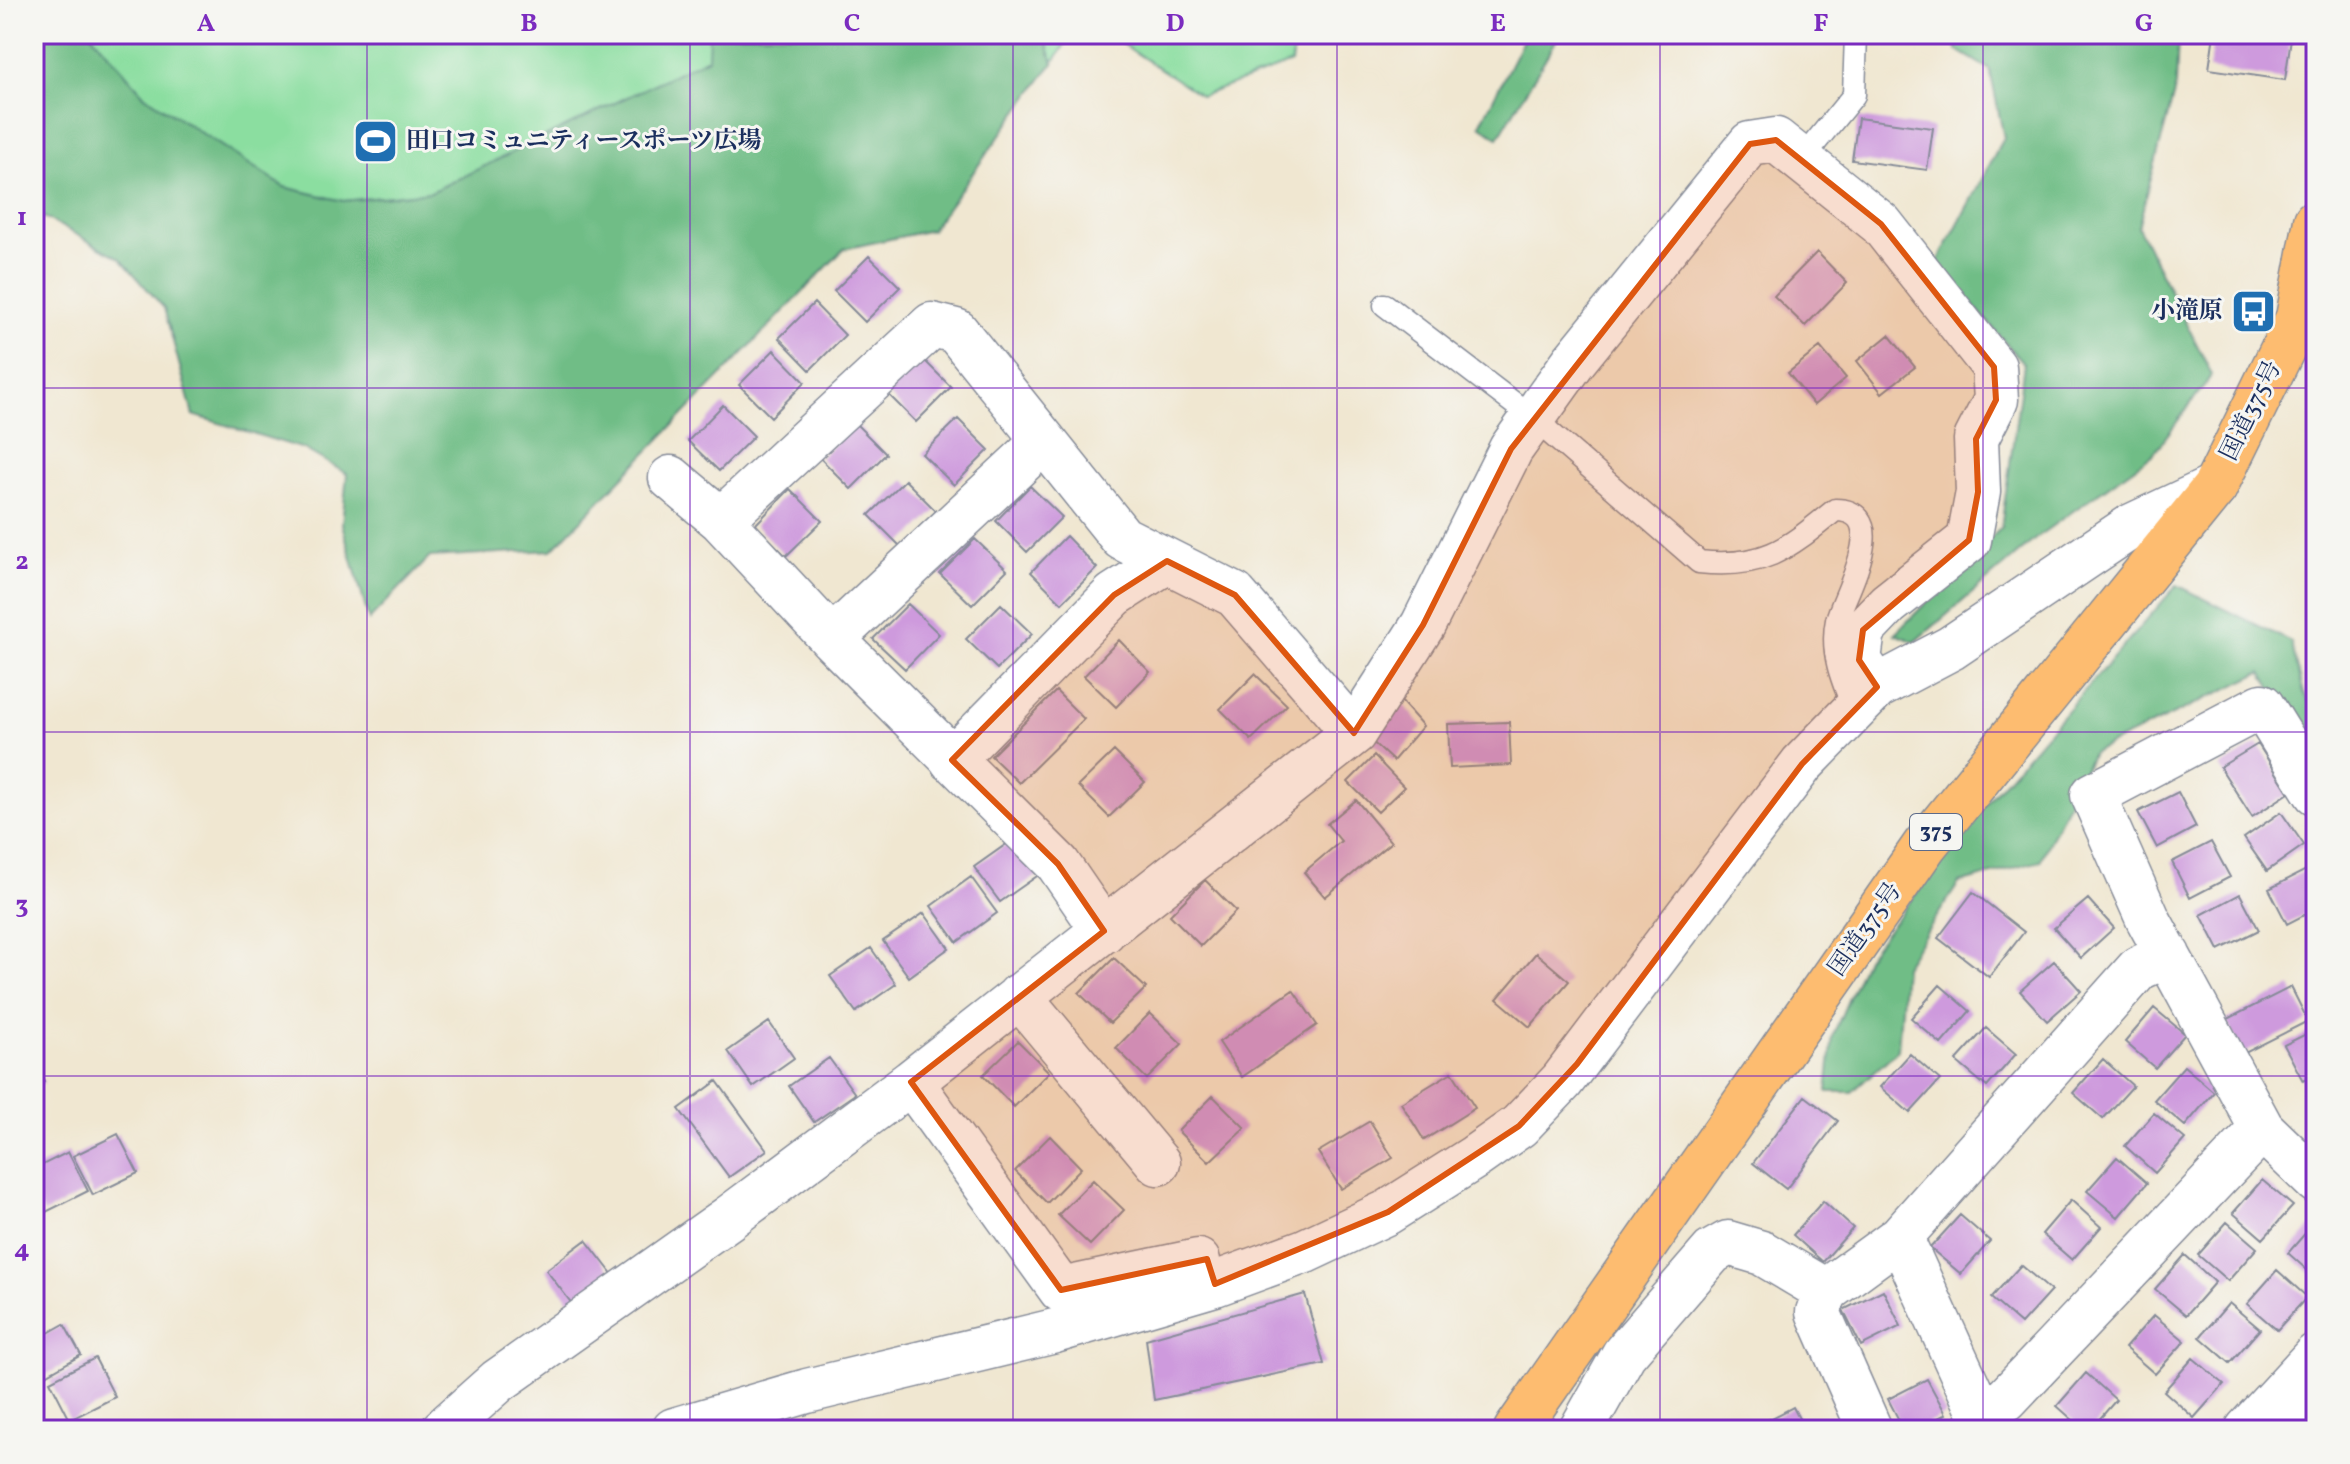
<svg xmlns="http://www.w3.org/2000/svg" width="2350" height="1464" font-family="Vollkorn,'Noto Serif JP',serif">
<rect width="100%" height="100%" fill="#f6f6f2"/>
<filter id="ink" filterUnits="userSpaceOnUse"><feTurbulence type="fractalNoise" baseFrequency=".0125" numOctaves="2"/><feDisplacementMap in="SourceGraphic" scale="16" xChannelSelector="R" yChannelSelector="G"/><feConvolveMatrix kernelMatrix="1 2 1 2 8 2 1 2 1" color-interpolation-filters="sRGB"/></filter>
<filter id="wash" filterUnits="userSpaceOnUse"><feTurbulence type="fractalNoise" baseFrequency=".006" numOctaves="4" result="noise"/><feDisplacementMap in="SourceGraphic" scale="32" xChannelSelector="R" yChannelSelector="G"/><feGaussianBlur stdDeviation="1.8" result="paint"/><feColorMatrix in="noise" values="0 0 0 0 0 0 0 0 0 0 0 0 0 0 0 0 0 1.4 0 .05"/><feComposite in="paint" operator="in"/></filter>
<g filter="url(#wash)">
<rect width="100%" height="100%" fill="#f0e7d1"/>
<path fill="#8bdea0" stroke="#53867f" stroke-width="2" d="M91,34H709V58L431,192L343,201L284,187L145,96Z
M1044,34H1072L1053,63Z
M1107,34H1296L1291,63L1202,96Z"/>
<path fill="#70bd86" stroke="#467672" stroke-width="2" d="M34,34H91L145,96L284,187L343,201L431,192L708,58L709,34H1044L1053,63L931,230L844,249L552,550L430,557L369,620L342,524L347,474L304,449L193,415L164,308L120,258L44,217L34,227Z
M1526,34H1560L1498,138L1480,125Z
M1956,34H2178L2176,85L2138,227L2212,375L2153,454L2041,534L1915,642L1895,634L2001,528L2024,364L1937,263L2004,138L1990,70L1957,50Z
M2177,585L2291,642L2304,693L2316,715V764L2262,672L2092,753L2040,861L1959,883L1904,966L1898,1050L1852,1092H1827L1833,1035L1866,958L1991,797Z"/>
<g id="blocks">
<path fill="#ce9add" d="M2214,34L2291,38L2285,80L2209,69Z
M1858,118L1933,128L1927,170L1852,160Z
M1817,252L1847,283L1805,326L1774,296Z
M869,256L900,287L865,322L834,291Z
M814,303L845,335L810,370L779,338Z
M1889,335L1915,367L1882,393L1857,361Z
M1820,347L1846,378L1814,405L1788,373Z
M774,350L805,382L771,417L739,385Z
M920,356L951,387L916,422L885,391Z
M723,405L754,436L719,471L688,441Z
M958,419L989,450L954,485L922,454Z
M855,423L886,454L851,489L820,458Z
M905,480L936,511L900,546L869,515Z
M1030,486L1062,517L1027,552L996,521Z
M790,489L822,521L786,556L755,525Z
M1066,536L1097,568L1062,603L1031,572Z
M975,539L1007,570L972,605L940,574Z
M908,604L939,634L905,669L873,639Z
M1001,604L1032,634L997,669L966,639Z
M1119,640L1150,672L1116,707L1084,676Z
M1255,674L1287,705L1251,740L1220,709Z
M1056,691L1084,719L1019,783L991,756Z
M1400,700L1423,726L1393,761L1365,735Z
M1509,722L1511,765L1450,768L1448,724Z
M2258,744L2289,793L2252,817L2220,767Z
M1114,751L1145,782L1109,817L1078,786Z
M1374,756L1404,787L1378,812L1348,782Z
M2178,792L2196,827L2157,848L2138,812Z
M1356,800L1391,842L1325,897L1304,872L1341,841L1327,824Z
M2281,812L2304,845L2267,871L2244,838Z
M1015,838L1040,874L1000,902L974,867Z
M2211,842L2230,877L2190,898L2172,862Z
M2308,869L2316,883V909L2287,924L2269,889Z
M971,877L997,913L957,942L931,906Z
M1205,880L1236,911L1201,946L1170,915Z
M1973,892L2024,932L1989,977L1938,938Z
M2240,894L2259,930L2219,950L2201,915Z
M2088,899L2114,928L2081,958L2054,928Z
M924,913L949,948L909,977L883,941Z
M871,948L896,984L856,1012L830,976Z
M1536,953L1569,981L1530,1027L1497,999Z
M1114,958L1146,988L1110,1023L1079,993Z
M2054,961L2081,991L2047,1021L2020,991Z
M1940,985L1970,1011L1941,1044L1911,1018Z
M2291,987L2308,1021L2243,1054L2226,1020Z
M1293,990L1317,1025L1242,1077L1219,1042Z
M2154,1008L2185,1034L2155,1068L2125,1042Z
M1150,1013L1182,1044L1147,1079L1116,1048Z
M769,1022L794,1058L753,1087L728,1051Z
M1986,1028L2016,1054L1987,1087L1956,1061Z
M2316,1029V1074L2303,1081L2284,1045Z
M1018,1041L1049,1072L1014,1107L983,1075Z
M1910,1054L1940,1080L1910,1113L1880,1087Z
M829,1058L855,1094L814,1122L789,1086Z
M2103,1059L2133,1086L2103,1119L2073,1093Z
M2184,1066L2214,1092L2185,1126L2154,1100Z
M34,1067L44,1082L34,1089Z
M1452,1072L1475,1108L1424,1140L1401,1103Z
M717,1081L767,1150L729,1177L679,1109Z
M1213,1096L1245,1128L1209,1162L1178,1131Z
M1805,1096L1838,1121L1786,1189L1753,1163Z
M2154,1113L2185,1139L2155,1173L2125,1146Z
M1370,1121L1393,1158L1341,1189L1318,1152Z
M118,1134L138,1173L93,1195L73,1156Z
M1050,1136L1081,1168L1047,1203L1015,1171Z
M68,1152L88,1191L44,1213L34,1194V1169Z
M2117,1157L2147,1183L2118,1217L2087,1191Z
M1093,1180L1124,1210L1090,1245L1058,1215Z
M2262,1180L2293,1206L2263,1239L2233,1213Z
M2071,1200L2101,1227L2072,1260L2042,1234Z
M1823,1201L1853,1228L1823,1262L1793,1235Z
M1960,1215L1990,1241L1961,1274L1930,1248Z
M2316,1221V1278L2288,1253Z
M2227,1222L2257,1248L2228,1281L2198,1255Z
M586,1240L613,1275L573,1305L546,1270Z
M2185,1255L2215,1282L2186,1315L2155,1289Z
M2021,1265L2051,1291L2021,1324L1991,1298Z
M2277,1270L2307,1297L2277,1330L2247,1304Z
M1883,1290L1901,1326L1861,1346L1843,1310Z
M1305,1294L1324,1364L1154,1400L1146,1339Z
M2229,1303L2260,1329L2230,1363L2200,1337Z
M2154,1315L2185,1341L2155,1374L2125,1348Z
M64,1324L81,1355L37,1380L34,1341Z
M95,1358L115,1397L70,1420L50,1381Z
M2193,1358L2224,1384L2194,1418L2164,1391Z
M2086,1373L2116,1400L2090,1430H2084L2057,1406Z
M1927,1379L1946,1414L1915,1430H1904L1888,1399Z
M1793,1407L1805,1430H1749Z"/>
</g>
</g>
<g filter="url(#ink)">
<use href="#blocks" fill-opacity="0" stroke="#868b98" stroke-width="2"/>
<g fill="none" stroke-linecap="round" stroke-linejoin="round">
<defs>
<path id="lane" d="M1801,160L1854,95L1856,34
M1385,305L1533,418L1699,562C1764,569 1787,549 1835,510C1895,510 1843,596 1837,620C1830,653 1843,682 1855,711"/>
<path id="street" d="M671,478L721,520L832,639L1058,864L1104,931
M721,520L932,325L956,331L1122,538L1235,595L1354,733
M832,639L1044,441
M952,760L1114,595L1167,561
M2316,793L2262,706L2093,795L2148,919L2262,1129L2316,1181
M1019,996L1158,1163
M911,1082L1061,1290L1198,1261
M1900,1237L1988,1430
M1826,1291L1818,1312L1870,1430
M2282,1393L2316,1420
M1980,1413L2006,1399L2262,1129
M443,1430L498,1381L730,1217L911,1082L1354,733L1423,625L1511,449L1574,361L1750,144L1776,140L1881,224L1994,367L1996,400L1976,439L1978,492L1969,540L1888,604L1863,630L1859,660L1877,687
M674,1430L807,1391L1055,1331L1215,1284L1305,1251L1388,1212L1475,1157L1519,1126L1562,1081L1802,764L1877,687L1951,648L2132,526L2215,487
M1581,1430L1624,1354L1712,1252L1728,1243L1762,1253L1826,1291L1900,1237L2139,968L2168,955
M2247,1430L2316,1355"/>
<path id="highway" d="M1516,1430L1925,845L2215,487L2298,318L2316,221"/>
</defs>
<use href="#lane" stroke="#868b98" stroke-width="25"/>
<use href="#street" stroke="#868b98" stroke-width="47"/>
<use href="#highway" stroke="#868b98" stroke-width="47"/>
<use href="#lane" stroke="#fff" stroke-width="22"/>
<use href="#street" stroke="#fff" stroke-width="44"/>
<use href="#highway" stroke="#fdbc6f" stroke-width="44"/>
</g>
</g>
<path fill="#de5710" fill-opacity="0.2" stroke="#de5710" stroke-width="6" stroke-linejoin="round" d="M1776,140L1881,224L1994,367L1996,400L1976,439L1978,492L1969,540L1863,630L1859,660L1877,687L1802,764L1577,1064L1519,1126L1388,1212L1215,1284L1207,1259L1061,1290L911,1082L1104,931L1058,864L952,760L1114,595L1167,561L1235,595L1354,733L1423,625L1511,449L1750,144Z"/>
<path fill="none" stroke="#7b2cbf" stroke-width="2" stroke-opacity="0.55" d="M367,34V1430M690,34V1430M1013,34V1430M1337,34V1430M1660,34V1430M1983,34V1430M34,388H2316M34,732H2316M34,1076H2316"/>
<defs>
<symbol id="stadium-square" viewBox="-11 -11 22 22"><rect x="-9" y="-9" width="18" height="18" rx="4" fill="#1f6fb2" stroke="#f6f6f2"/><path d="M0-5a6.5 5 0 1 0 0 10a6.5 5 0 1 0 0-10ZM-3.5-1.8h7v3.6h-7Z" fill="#fff"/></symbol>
<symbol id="bus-square" viewBox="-11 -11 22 22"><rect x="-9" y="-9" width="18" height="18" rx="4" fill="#1f6fb2" stroke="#f6f6f2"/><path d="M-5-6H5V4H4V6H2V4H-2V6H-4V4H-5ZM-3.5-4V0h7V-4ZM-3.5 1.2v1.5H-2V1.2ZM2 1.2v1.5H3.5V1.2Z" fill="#fff"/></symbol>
</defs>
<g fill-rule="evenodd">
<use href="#stadium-square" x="350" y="116" width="51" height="51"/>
<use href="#bus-square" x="2228" y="286" width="51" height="51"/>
</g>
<g text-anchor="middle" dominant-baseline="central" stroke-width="6" stroke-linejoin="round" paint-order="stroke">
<rect fill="#f6f6f2" stroke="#5d6b8a" stroke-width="2" x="1910" y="814" width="52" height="36" rx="6"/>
<g font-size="22" font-weight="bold" fill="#1b2f5e">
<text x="1936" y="832">375</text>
</g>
<g font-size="24" font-weight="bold" fill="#1b2f5e" stroke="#f6f6f2" text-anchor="start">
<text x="406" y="142">田口コミュニティースポーツ広場</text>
<text x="2223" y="312" text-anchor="end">小滝原</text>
</g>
<g font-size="24" fill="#1b2f5e" stroke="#f6f6f2">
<text transform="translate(2252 411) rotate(-64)">国道375号</text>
<text transform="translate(1866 930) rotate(-55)">国道375号</text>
</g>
</g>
<rect width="2350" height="1464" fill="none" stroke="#f6f6f2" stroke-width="88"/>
<rect x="44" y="44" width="2262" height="1376" fill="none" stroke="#7b2cbf" stroke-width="3"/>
<g font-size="26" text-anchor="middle" font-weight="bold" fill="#7b2cbf">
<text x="206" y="31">A</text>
<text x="529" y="31">B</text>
<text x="852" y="31">C</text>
<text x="1175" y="31">D</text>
<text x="1498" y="31">E</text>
<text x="1821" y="31">F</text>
<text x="2144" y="31">G</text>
<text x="22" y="225">1</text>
<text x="22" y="569">2</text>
<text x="22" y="913">3</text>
<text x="22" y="1257">4</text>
</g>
</svg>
